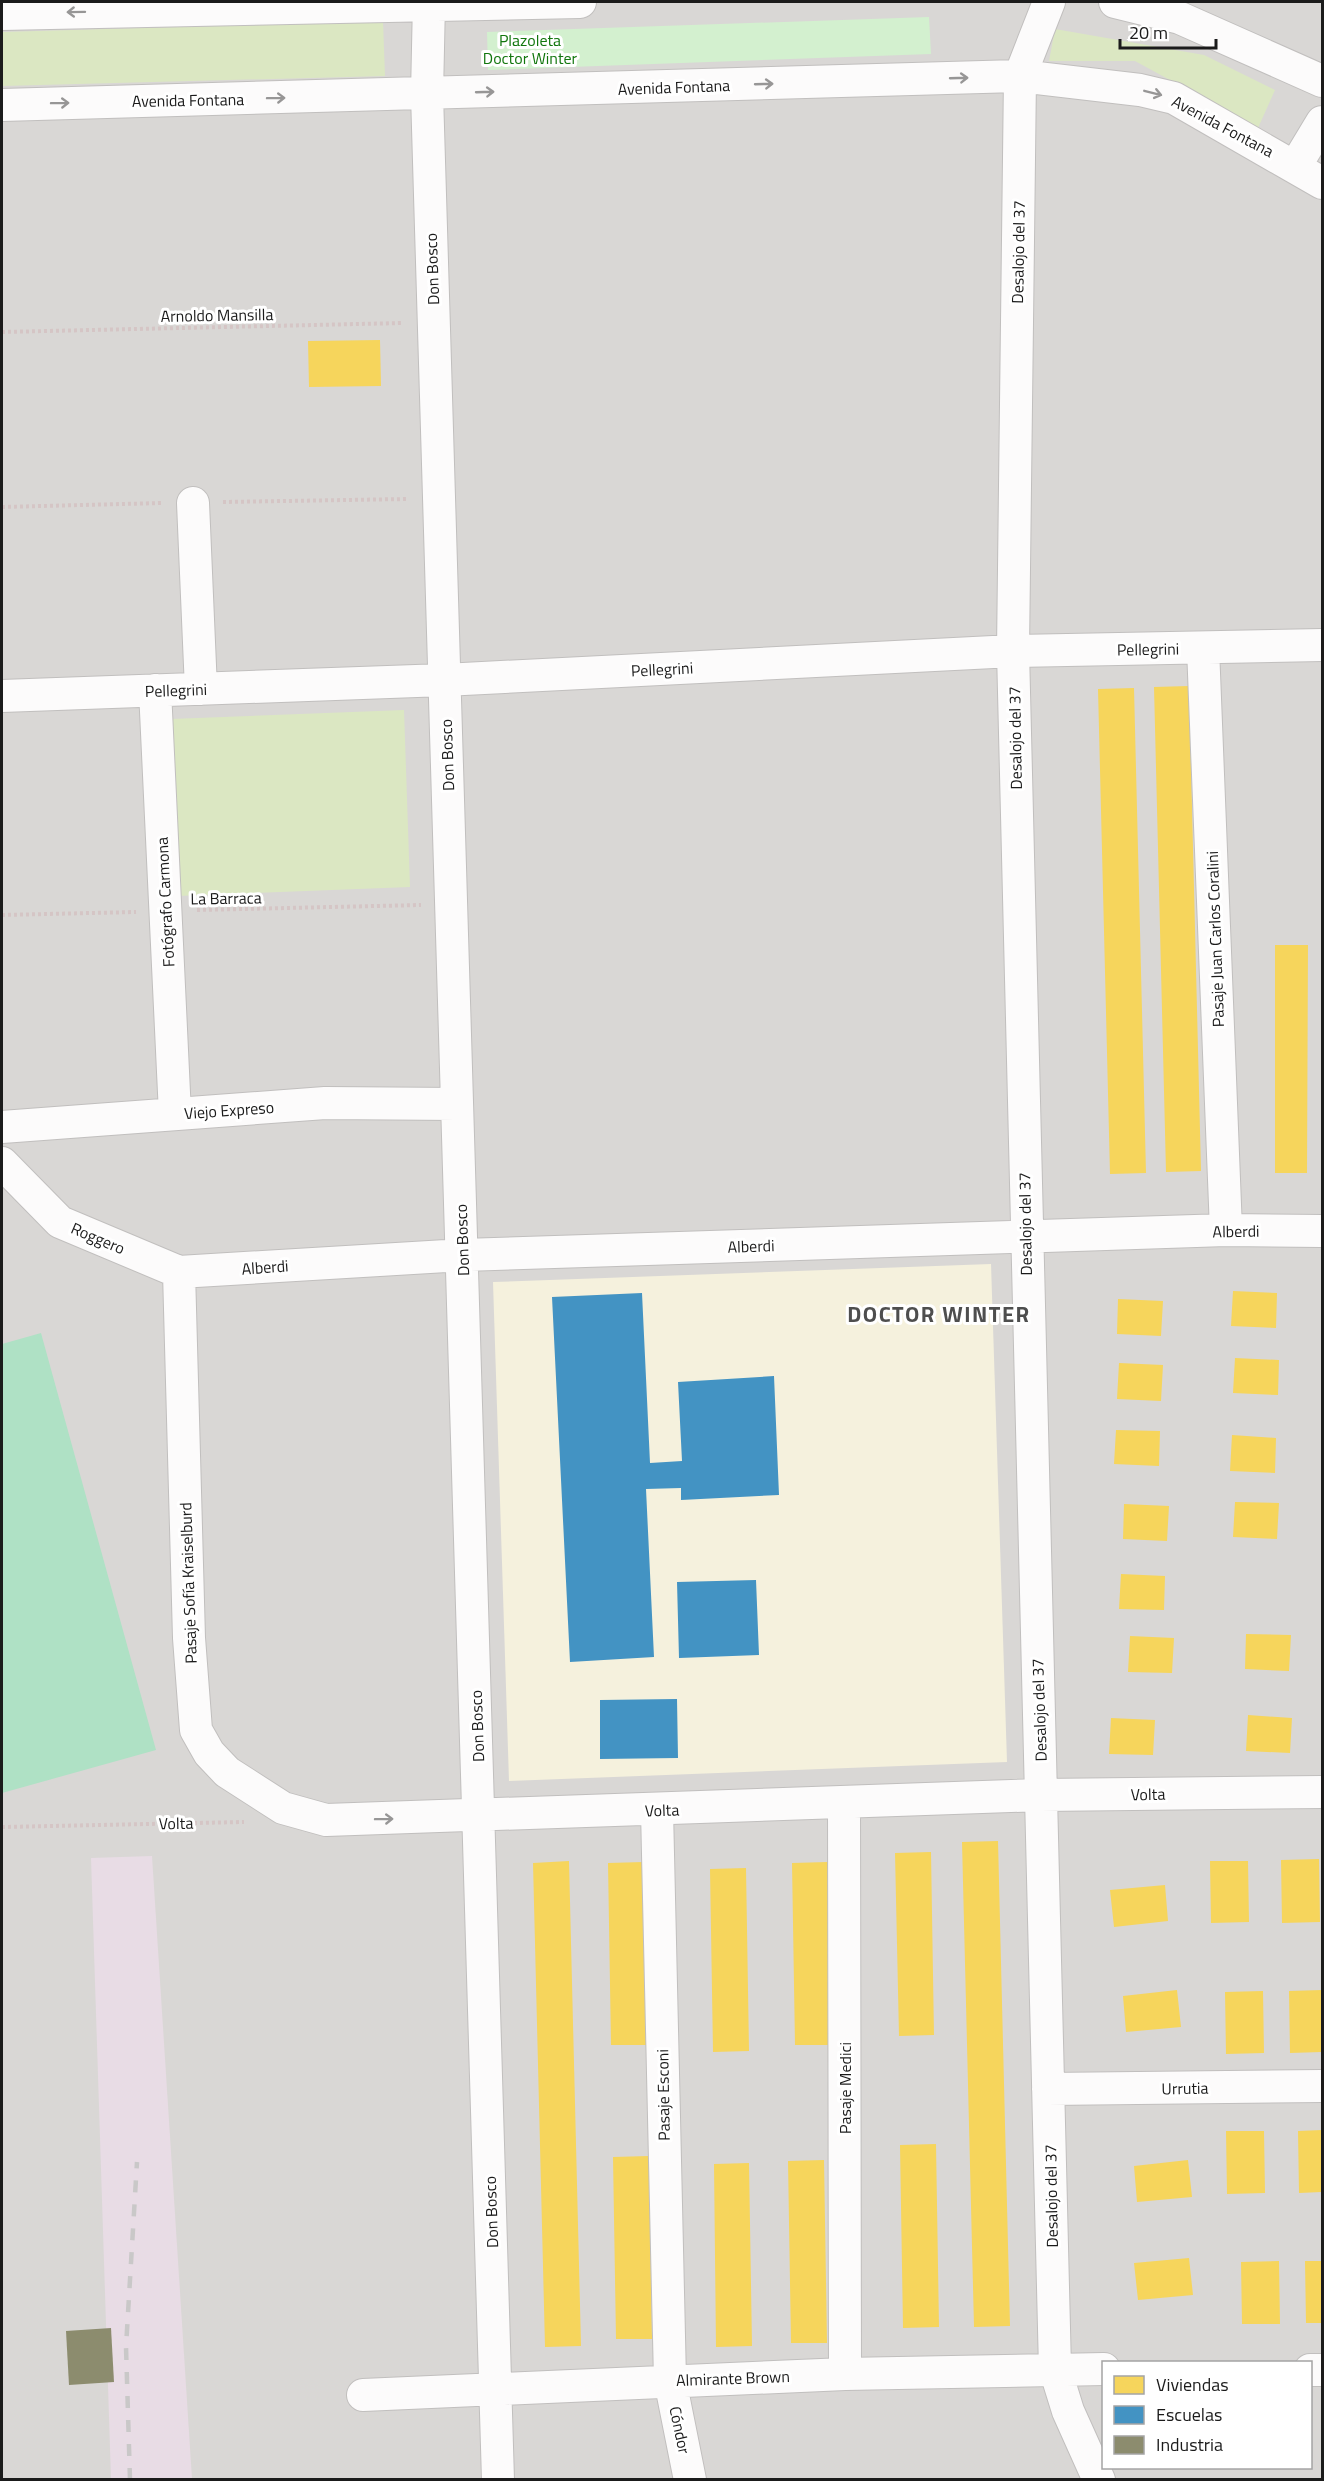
<svg xmlns="http://www.w3.org/2000/svg" width="1324" height="2481" font-family="'Titillium Web',sans-serif">
<rect width="100%" height="100%" fill="#eae7e4"/>
<path fill="#d9d7d5" fill-rule="evenodd" d="M2,2H1322V2479L2,2480ZM1104,2362H1310V2468H1104Z"/>
<path fill="#e8dce5" d="M152,1856L192,2479H111L91,1858Z"/>
<path fill="#f5f1dd" d="M991,1264L1007,1762L509,1781L493,1282Z"/>
<path fill="#dbe7c2" d="M383,21L385,76L2,86V32Z
M1055,29L1204,55L1275,90L1258,128L1135,61H1049Z
M404,710L410,887L177,896L171,719Z"/>
<path fill="#d3f0cf" d="M929,17L931,54L488,70L487,32Z"/>
<path fill="#afe1c5" d="M41,1333L156,1750L2,1793V1344Z"/>
<path fill="#f6d55c" d="M380,340L381,386L309,387L308,341Z
M1189,686L1201,1171L1166,1172L1154,687Z
M1134,688L1146,1173L1110,1174L1098,689Z
M1275,945H1308L1307,1173H1275Z
M1233,1291L1277,1293L1276,1328L1231,1326Z
M1118,1299L1163,1301L1161,1336L1117,1334Z
M1235,1358L1279,1360L1278,1395L1233,1393Z
M1119,1363L1163,1365L1161,1401L1117,1399Z
M1116,1430L1160,1431L1159,1466L1114,1464Z
M1232,1435L1276,1438L1275,1473L1230,1471Z
M1235,1502L1279,1503L1277,1539L1233,1537Z
M1124,1504L1169,1506L1167,1541L1123,1539Z
M1121,1574L1165,1576L1164,1610L1119,1609Z
M1246,1634L1291,1635L1289,1671L1245,1669Z
M1130,1636L1174,1638L1172,1673L1128,1672Z
M1248,1715L1292,1718L1290,1753L1246,1751Z
M1111,1718L1155,1720L1153,1755L1109,1754Z
M998,1841L1010,2326L974,2327L962,1842Z
M931,1852L934,2035L899,2036L895,1853Z
M1319,1859L1320,1922L1282,1923L1281,1860Z
M569,1861L581,2346L545,2347L533,1863Z
M1210,1861H1248L1249,1922L1211,1923Z
M644,1862L647,2045H611L608,1863Z
M828,1862L831,2045H795L792,1863Z
M746,1868L749,2051L713,2052L710,1869Z
M1165,1885L1168,1921L1114,1927L1110,1890Z
M1177,1990L1181,2027L1126,2032L1123,1996Z
M1322,1990V2052L1290,2053L1289,1991Z
M1263,1991L1264,2053L1226,2054L1225,1992Z
M1322,2130V2192L1299,2193L1298,2131Z
M1226,2131H1264L1265,2193L1227,2194Z
M936,2144L939,2327L903,2328L900,2145Z
M649,2156L652,2339H616L613,2157Z
M824,2160L827,2343H791L788,2161Z
M1188,2160L1192,2197L1137,2202L1134,2166Z
M749,2163L752,2346L716,2347L714,2164Z
M1189,2258L1193,2295L1138,2300L1134,2263Z
M1279,2261L1280,2324H1242L1241,2262Z
M1305,2261H1322V2323H1306Z"/>
<path fill="#4393c3" d="M642,1293L650,1463L682,1461L678,1382L774,1376L779,1495L681,1500V1488L646,1489L654,1657L570,1662L552,1297Z
M756,1580L759,1655L679,1658L677,1582Z
M677,1699L678,1758L600,1759V1700Z"/>
<path fill="#8c8c6e" d="M111,2328L114,2382L69,2385L66,2331Z"/>
<g fill="none" stroke-linecap="round" stroke-linejoin="round">
<defs>
<path id="minor" d="M429,2L427,94L498,2480
M1049,2L1020,76L1013,651L1055,2369L1068,2411L1099,2480
M1115,2L1180,18L1322,81
M2,14L580,2
M2,105L1020,76L1140,90L1174,98L1322,183
M1296,165L1322,122
M193,503L201,689
M1203,648L1226,1230
M155,690L175,1114
M2,696L444,680L1013,651L1322,645
M2,1127L325,1103L457,1104
M2,1163L60,1222L179,1272L463,1255L1226,1230L1322,1231
M179,1272L189,1638L196,1730L209,1753L227,1772L283,1808L326,1820L1041,1795L1322,1792
M844,1803L845,2374
M657,1810L670,2380L690,2480
M1048,2089L1322,2086
M1310,2370H1322
M363,2395L845,2374L1104,2369"/>
</defs>
<use href="#minor" stroke="#c1bfbe" stroke-width="34"/>
<path stroke="#d5c5c5" stroke-width="4" stroke-dasharray="3 3" stroke-linecap="butt" d="M2,332L403,323
M223,502L408,499
M2,507L162,503
M197,910L421,905
M2,915L136,912
M2,1827L244,1822"/>
<use href="#minor" stroke="#fcfbfb" stroke-width="32"/>
<path stroke="#c9c8c8" stroke-width="4.5" stroke-dasharray="12 12" stroke-linecap="butt" d="M130,2480L126,2347L137,2162"/>
</g>
<defs><path id="oneway-shaft" d="M-6 0H5M1.5-3L5.5 0L1.5 3" fill="none" stroke-width="1.6" stroke-linecap="round" stroke-linejoin="round" transform="scale(1.5)"/></defs>
<g stroke="#979696">
<use href="#oneway-shaft" transform="translate(76 12) rotate(179)"/>
<use href="#oneway-shaft" transform="translate(959 78) rotate(-2)"/>
<use href="#oneway-shaft" transform="translate(764 84) rotate(-2)"/>
<use href="#oneway-shaft" transform="translate(485 92) rotate(-2)"/>
<use href="#oneway-shaft" transform="translate(1153 93) rotate(14)"/>
<use href="#oneway-shaft" transform="translate(276 98) rotate(-1)"/>
<use href="#oneway-shaft" transform="translate(60 103) rotate(-1)"/>
<use href="#oneway-shaft" transform="translate(384 1819) rotate(-1)"/>
</g>
<g text-anchor="middle" dominant-baseline="central" stroke-width="6" stroke-linejoin="round" paint-order="stroke">
<g font-size="16" fill="#11760d" stroke="#fff">
<text x="530" y="40">Plazoleta<tspan x="530" dy="18">Doctor Winter</tspan></text>
</g>
<g font-size="16" fill="#1b1b1b" stroke="#fff">
<text transform="translate(674 87) rotate(-2)">Avenida Fontana</text>
<text transform="translate(188 100) rotate(-1)">Avenida Fontana</text>
<text transform="translate(1223 126) rotate(28)">Avenida Fontana</text>
<text transform="translate(1018 252) rotate(-89)">Desalojo del 37</text>
<text transform="translate(432 269) rotate(-92)">Don Bosco</text>
<text transform="translate(217 315) rotate(-1)">Arnoldo Mansilla</text>
<text transform="translate(1148 649) rotate(-1)">Pellegrini</text>
<text transform="translate(662 669) rotate(-3)">Pellegrini</text>
<text transform="translate(176 690) rotate(-2)">Pellegrini</text>
<text transform="translate(1015 738) rotate(-91)">Desalojo del 37</text>
<text transform="translate(447 755) rotate(-92)">Don Bosco</text>
<text transform="translate(226 898) rotate(-1)">La Barraca</text>
<text transform="translate(165 902) rotate(-93)">Fotógrafo Carmona</text>
<text transform="translate(1215 939) rotate(-92)">Pasaje Juan Carlos Coralini</text>
<text transform="translate(229 1110) rotate(-4)">Viejo Expreso</text>
<text transform="translate(1025 1224) rotate(-91)">Desalojo del 37</text>
<text transform="translate(1236 1231) rotate(-1)">Alberdi</text>
<text transform="translate(98 1238) rotate(23)">Roggero</text>
<text transform="translate(462 1240) rotate(-92)">Don Bosco</text>
<text transform="translate(751 1246) rotate(-2)">Alberdi</text>
<text transform="translate(265 1267) rotate(-4)">Alberdi</text>
<text transform="translate(188 1583) rotate(-92)">Pasaje Sofía Kraiselburd</text>
<text transform="translate(1039 1710) rotate(-92)">Desalojo del 37</text>
<text transform="translate(477 1726) rotate(-92)">Don Bosco</text>
<text transform="translate(1148 1794) rotate(-1)">Volta</text>
<text transform="translate(662 1810) rotate(-2)">Volta</text>
<text transform="translate(176 1823) rotate(-1)">Volta</text>
<text transform="translate(845 2088) rotate(-90)">Pasaje Medici</text>
<text transform="translate(1185 2088) rotate(-1)">Urrutia</text>
<text transform="translate(663 2095) rotate(-91)">Pasaje Esconi</text>
<text transform="translate(1051 2196) rotate(-91)">Desalojo del 37</text>
<text transform="translate(491 2212) rotate(-92)">Don Bosco</text>
<text transform="translate(733 2378) rotate(-2)">Almirante Brown</text>
<text transform="translate(680 2430) rotate(78)">Cóndor</text>
</g>
<g font-size="22" font-weight="bold" letter-spacing="1.5" fill="#4e4e4e" stroke="#fff">
<text x="939" y="1314">DOCTOR WINTER</text>
</g>
</g>
<rect width="1324" height="2481" fill="none" stroke="#1b1b1b" stroke-width="6"/>
<rect x="1102" y="2361" width="210" height="108" fill="#ffffff" stroke="#a4a4a4" stroke-width="1.5"/>
<rect x="1114" y="2376" width="30" height="18" fill="#f6d55c" stroke="#a4a4a4" stroke-width="1.5"/>
<text x="1156" y="2391" font-size="18" fill="#1b1b1b">Viviendas</text>
<rect x="1114" y="2406" width="30" height="18" fill="#4393c3" stroke="#a4a4a4" stroke-width="1.5"/>
<text x="1156" y="2421" font-size="18" fill="#1b1b1b">Escuelas</text>
<rect x="1114" y="2436" width="30" height="18" fill="#8c8c6e" stroke="#a4a4a4" stroke-width="1.5"/>
<text x="1156" y="2451" font-size="18" fill="#1b1b1b">Industria</text>
<path d="M1120 39v9h96v-9" fill="none" stroke="#1b1b1b" stroke-width="3"/>
<text x="1129" y="39" font-size="18" fill="#1b1b1b" stroke="#ffffff" stroke-width="4.5" paint-order="stroke">20 m</text>
</svg>
